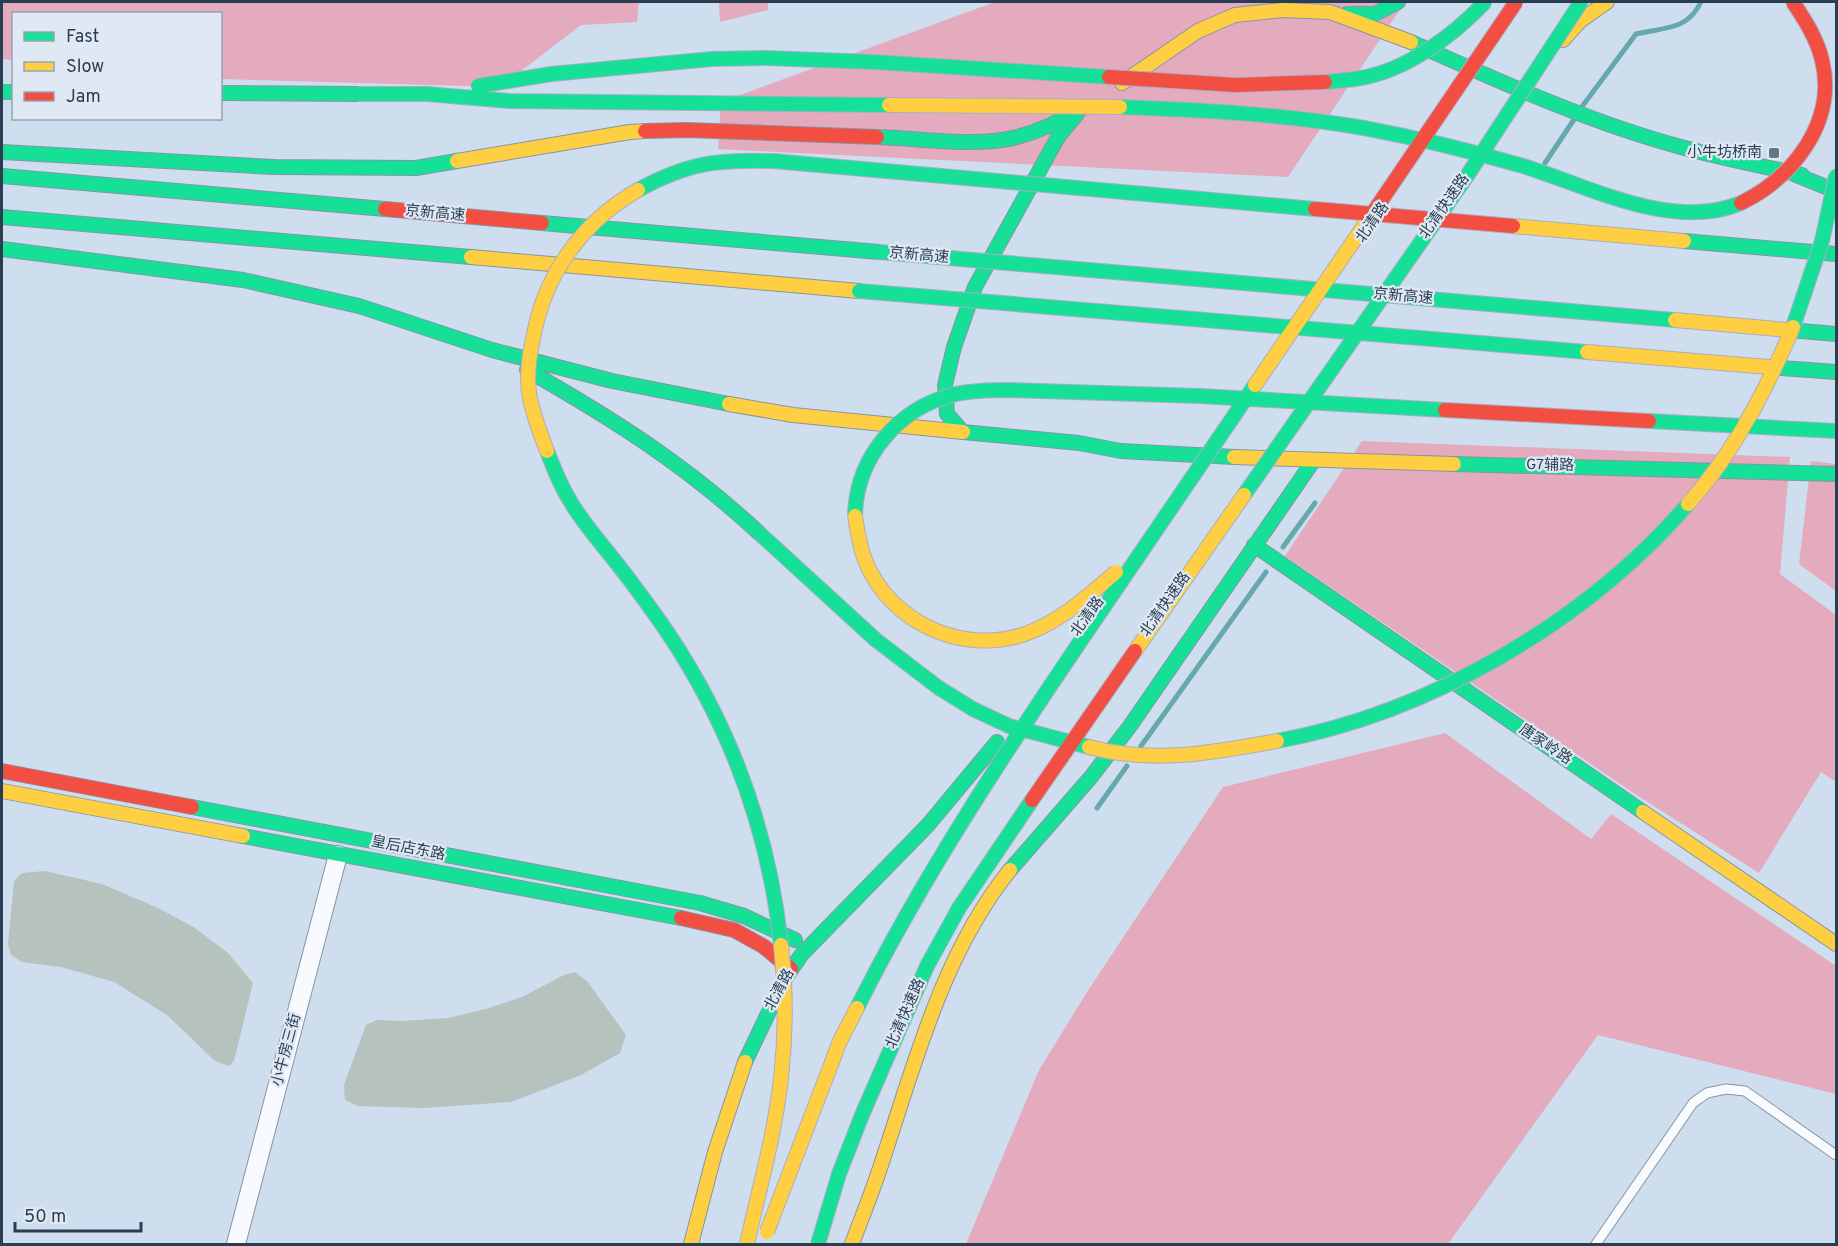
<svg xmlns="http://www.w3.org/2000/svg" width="1838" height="1246" font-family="Overpass,'Noto Sans SC',sans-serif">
<rect width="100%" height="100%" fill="#cedeef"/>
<path fill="#e3abbd" d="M2,2H639L637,22L581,25L500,87L221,79L220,14H14L13,60L2,59Z
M719,2H768V10L720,22Z
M995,2H1405L1288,177L718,149L721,102Z
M1362,441L1790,457L1780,574L1836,615V782L1821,772L1759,873L1635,794L1285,556Z
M1811,461L1836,464V591L1799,564Z
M1445,733L1591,839L1611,814L1836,966V1094L1598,1035L1448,1244H966L1039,1070L1089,989L1223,787Z"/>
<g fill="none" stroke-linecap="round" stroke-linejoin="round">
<path stroke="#66a9ab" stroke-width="5" d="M1581,108L1636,34C1664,27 1687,31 1701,2
M1545,163L1575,118
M1283,547L1315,503
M1141,746L1266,572
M1097,808L1127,766"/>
</g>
<path fill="#b5c2be" d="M45,871L102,884L158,908L195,928L228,953L253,983L234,1061L229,1066L215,1061L167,1015L114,982L61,967L22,962L11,955L8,944L14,881L22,873Z
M575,972L587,981L626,1035L620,1053L581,1075L511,1102L424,1108L358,1106L345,1100L344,1085L366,1025L377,1020L401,1021L448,1018L486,1009L522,997L564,975Z"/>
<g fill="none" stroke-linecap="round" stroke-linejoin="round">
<defs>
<path id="lane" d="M1596,1244L1693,1103L1707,1093L1726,1089L1745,1091L1836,1155"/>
<path id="street" d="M236,1244L338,855"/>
<path id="fast" d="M1347,14H1375L1398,2
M1411,42C1499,81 1588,122 1681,147C1721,158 1762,166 1802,175
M2,92H14
M220,93L358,94
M1077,114L1058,137L975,287L954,347L945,385L947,414L963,432L1079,443L1121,451L1234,457
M877,137C917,138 979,148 1017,137C1040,131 1061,121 1081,109
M2,152L274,167L416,168L457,161
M1794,174L1836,191
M2,176L385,209
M2,217L471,257
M542,223L879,252
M1684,241L1836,254
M2,249L243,280L359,306L492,350L612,381L729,404
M1789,330L1836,334
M1769,367L1836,372
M527,370C613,419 686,465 759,533
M1454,464L1836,474
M1254,545L1643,812
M192,807L700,903L744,916L795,940
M243,836L681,918
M1010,870L1091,777L1130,726L1314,460
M745,1062L784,980L802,954L928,825L997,742"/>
<path id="slow" d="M1563,40L1580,21L1607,2
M1122,83L1198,31L1235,15L1283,10L1330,12L1411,42
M457,161L630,132L645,131
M471,257L859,291
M729,404L793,415L963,432
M1234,457L1454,464
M2,791L243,836
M1643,812L1836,944
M691,1244L715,1152L745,1062
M852,1244C862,1217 873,1190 882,1162C915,1063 943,953 1010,870"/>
<path id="jam" d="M645,131L687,130L877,137
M385,209L542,223
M2,771L192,807
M681,918L734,930L763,946L791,969"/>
</defs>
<use href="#lane" stroke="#8595a5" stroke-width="11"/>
<use href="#street" stroke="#8595a5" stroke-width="20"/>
<use href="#fast" stroke="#8595a5" stroke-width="16"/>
<use href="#slow" stroke="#8595a5" stroke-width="16"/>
<use href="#jam" stroke="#8595a5" stroke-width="16"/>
<use href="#lane" stroke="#f8fafd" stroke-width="9"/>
<use href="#street" stroke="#f8fafd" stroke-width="18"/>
<use href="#fast" stroke="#16e098" stroke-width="14"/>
<use href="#slow" stroke="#ffcf43" stroke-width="14"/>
<use href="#jam" stroke="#f24e42" stroke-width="14"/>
<defs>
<path id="fast-bridge" d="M1325,82C1337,81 1349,80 1361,78C1407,70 1454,35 1485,2
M478,86L551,74L712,59L765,58L874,62L1109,77
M358,94H427L510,101L889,105
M1120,107C1201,110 1283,114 1364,128C1417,138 1471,151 1523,166C1589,186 1672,232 1741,203
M638,190C689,162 717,160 773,161L1315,209
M879,252L1675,320
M859,291L1587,352
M1793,327L1822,241L1836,176
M1649,421L1836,431
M547,451C554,469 561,487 572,504C582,521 595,536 607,551C624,572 639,592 654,613C726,713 768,823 781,945
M1244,495L1467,176L1581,2
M855,516C856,457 899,407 956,394C974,390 993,390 1011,390L1200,396L1445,410
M759,533L876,640L939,688L973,709L1009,726L1089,747
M1277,741C1430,713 1586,622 1688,504
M857,1008C922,878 1002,757 1084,636C1141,552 1198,469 1255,385
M818,1244L839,1174L862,1115L927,966L959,908L1032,800"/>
<path id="slow-bridge" d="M889,105L1120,107
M1513,226L1684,241
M1675,320L1789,330
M1587,352L1769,367
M1255,385L1368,220
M547,451C540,432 532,413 529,393C527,376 529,356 533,339C544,275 582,222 638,190
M1688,504C1733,454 1767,389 1793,327
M855,516C858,535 861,555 871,573C900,627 967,654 1025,634C1060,622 1089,595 1116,572
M1135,651L1244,495
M1089,747C1153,764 1213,753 1277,741
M767,1232L840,1041L857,1008
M747,1244C759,1189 775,1134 781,1078C786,1034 786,989 781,945"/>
<path id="jam-bridge" d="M1109,77L1236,85L1325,82
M1741,203C1794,177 1837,121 1822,60C1817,39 1805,20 1793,2
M1315,209L1513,226
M1368,220L1516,2
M1445,410L1649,421
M1032,800L1135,651"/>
</defs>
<use href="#fast-bridge" stroke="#acacc3" stroke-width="16" stroke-linecap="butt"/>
<use href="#slow-bridge" stroke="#acacc3" stroke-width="16" stroke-linecap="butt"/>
<use href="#jam-bridge" stroke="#acacc3" stroke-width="16" stroke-linecap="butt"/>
<use href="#fast-bridge" stroke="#16e098" stroke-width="14"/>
<use href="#slow-bridge" stroke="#ffcf43" stroke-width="14"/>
<use href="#jam-bridge" stroke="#f24e42" stroke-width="14"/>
</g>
<rect fill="#63768a" stroke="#dfe8f3" stroke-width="2" x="1768" y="147" width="12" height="12" rx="3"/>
<g text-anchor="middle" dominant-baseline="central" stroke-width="4.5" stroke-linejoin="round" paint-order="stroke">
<g font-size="15" fill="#2a3e53" stroke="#dfe8f3" text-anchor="end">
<text x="1762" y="153">小牛坊桥南</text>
</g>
<g font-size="15" fill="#2a3e53" stroke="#dfe8f3">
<text transform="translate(1445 207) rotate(-55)">北清快速路</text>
<text transform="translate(435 214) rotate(5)">京新高速</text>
<text transform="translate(1373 223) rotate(-55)">北清路</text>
<text transform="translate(919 256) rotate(5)">京新高速</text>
<text transform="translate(1403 297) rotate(5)">京新高速</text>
<text transform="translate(1550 466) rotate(1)">G7辅路</text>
<text transform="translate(1166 605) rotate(-55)">北清快速路</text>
<text transform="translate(1088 617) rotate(-54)">北清路</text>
<text transform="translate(1545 745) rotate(34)">唐家岭路</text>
<text transform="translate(408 849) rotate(11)">皇后店东路</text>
<text transform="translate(780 990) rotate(-61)">北清路</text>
<text transform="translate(906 1014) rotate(-66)">北清快速路</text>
<text transform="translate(287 1050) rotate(-75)">小牛房三街</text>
</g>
</g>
<rect width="1838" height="1246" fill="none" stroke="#2a3e53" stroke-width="6"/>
<rect x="12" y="12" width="210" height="108" fill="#dfe8f3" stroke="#97a4b3" stroke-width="1.5"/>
<rect x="24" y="32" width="30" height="9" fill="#16e098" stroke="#97a4b3" stroke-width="1.5"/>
<text x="66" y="42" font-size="18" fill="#2a3e53">Fast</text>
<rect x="24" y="62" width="30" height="9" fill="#ffcf43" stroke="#97a4b3" stroke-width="1.5"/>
<text x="66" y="72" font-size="18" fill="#2a3e53">Slow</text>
<rect x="24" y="92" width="30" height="9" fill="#f24e42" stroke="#97a4b3" stroke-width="1.5"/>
<text x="66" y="102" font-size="18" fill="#2a3e53">Jam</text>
<path d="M15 1222v9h126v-9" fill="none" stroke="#2a3e53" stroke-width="3"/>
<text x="24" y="1222" font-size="18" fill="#2a3e53" stroke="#dfe8f3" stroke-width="4.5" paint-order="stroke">50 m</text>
</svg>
